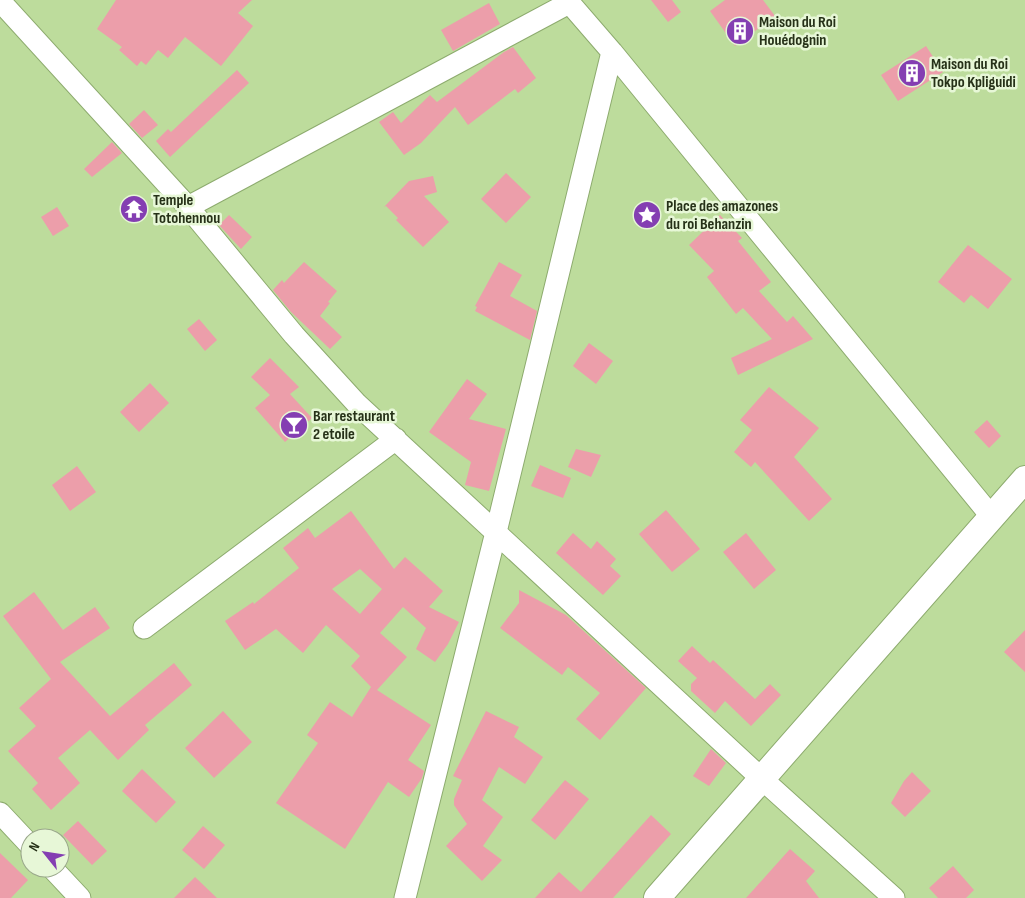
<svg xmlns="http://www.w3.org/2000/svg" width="1025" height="898" font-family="'Sofia Sans Condensed',sans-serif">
<rect width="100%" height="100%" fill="#bddc9c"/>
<path fill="#ec9eaa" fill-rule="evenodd" d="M116,0H252L238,13L253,26L221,66L185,37L168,58L158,50L146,65L141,61L137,66L119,50L122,47L97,29Z
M651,0H672L681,12L668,22Z
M725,0H763L775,16L735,46L710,11Z
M489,3L500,24L453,51L441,30Z
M926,46L943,72L898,101L881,75Z
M513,47L536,78L518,93L515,89L468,125L455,107L421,143L404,155L379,122L393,112L401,123L430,95L437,102L504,52Z
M237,70L249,83L170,157L156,141L168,129L171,132Z
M144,110L158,125L142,138L129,124Z
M112,142L122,153L92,177L84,169Z
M506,173L531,197L506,223L481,199Z
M433,176L437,192L424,196L449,222L423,247L396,220L398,218L386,206L384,207L409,181Z
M57,207L69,226L53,236L41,217Z
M229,215L252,237L241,249L219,225Z
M720,215L742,238L738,241L771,282L759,291L787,322L793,316L813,339L738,375L731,358L772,339L743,308L736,314L707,277L714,271L689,245Z
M968,245L1012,279L988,309L971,295L964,303L938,282Z
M304,262L337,291L328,302L330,303L320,316L342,337L330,349L291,312L273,290L282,280L284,283Z
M499,262L522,275L510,296L537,311L530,340L475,311L477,307L475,306Z
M199,319L217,340L205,351L187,329Z
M589,343L613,361L596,384L573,366Z
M270,358L299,387L290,394L312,418L285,442L255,408L270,395L251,377Z
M467,379L487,394L469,419L506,429L489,491L465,485L471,462L429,432Z
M150,383L169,403L139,432L120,412Z
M769,387L819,428L794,457L832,499L809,521L755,462L751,467L734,452L752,430L740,420Z
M987,420L1001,436L989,448L974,432Z
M576,449L601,455L591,477L568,467Z
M540,465L571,478L563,498L531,486Z
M77,466L96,492L70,511L52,485Z
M666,510L700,549L672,572L639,534Z
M351,511L394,569L405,557L443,591L429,607L459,622L448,644L435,662L416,649L426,628L403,607L380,633L407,657L377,690L431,725L408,760L424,771L422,778L409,797L388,782L345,849L276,803L318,743L307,735L330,702L352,717L371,687L351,666L360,656L326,625L303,653L276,629L245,650L225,621L253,602L254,604L299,568L283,548L308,528L315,538ZM360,569L382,589L360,614L332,589Z
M573,533L591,549L597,541L616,559L610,566L621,576L603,595L556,553Z
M746,533L776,570L754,589L723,552Z
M519,590L566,615L646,688L600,740L576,719L600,693L568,667L562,675L500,628L519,603Z
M34,592L63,630L95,607L110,628L60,662L110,716L174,663L192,685L145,725L149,730L118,760L90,730L58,758L80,783L51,810L32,789L38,783L8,751L36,726L19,708L51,679L3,616Z
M1025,630V672L1004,652Z
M692,646L710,663L713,660L755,699L770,684L781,695L751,726L725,701L715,713L691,691V684L697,678L678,661Z
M223,711L252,742L214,778L185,748Z
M486,711L519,727L514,737L543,757L525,784L499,767L482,800L503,817L483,846L502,860L482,881L446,846L467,824L454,805V799L462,780L453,776Z
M711,749L726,763L709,786L693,776Z
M142,769L176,802L156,823L122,791Z
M912,772L931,791L905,817L891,803L904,781Z
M565,780L589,799L555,840L531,820Z
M651,815L671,834L613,898H535L559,872L581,892Z
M78,821L107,851L92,865L63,835Z
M203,826L225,845L204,869L182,850Z
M790,849L815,871L806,881L819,898H746Z
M0,853L28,880L11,898H0Z
M953,866L974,890L966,898H938L929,888Z
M195,877L217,898H174Z"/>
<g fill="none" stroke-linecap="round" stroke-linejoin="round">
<defs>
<path id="minor" d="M567,0L612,52L991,516
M0,1L188,207L294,335L357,404L762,779L894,898
M188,207L569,3
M144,628L396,439
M0,813L30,845
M52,868L80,898
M405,898L496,532L612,52"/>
<path id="tertiary" d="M657,898L1025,479"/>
</defs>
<use href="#minor" stroke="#8dab6e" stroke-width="23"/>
<use href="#tertiary" stroke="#8dab6e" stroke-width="28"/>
<use href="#minor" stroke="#fff" stroke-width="21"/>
<use href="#tertiary" stroke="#fff" stroke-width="26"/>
</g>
<defs>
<symbol id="building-disc" viewBox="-11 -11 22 22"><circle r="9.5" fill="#843eb2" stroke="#e7f7d7"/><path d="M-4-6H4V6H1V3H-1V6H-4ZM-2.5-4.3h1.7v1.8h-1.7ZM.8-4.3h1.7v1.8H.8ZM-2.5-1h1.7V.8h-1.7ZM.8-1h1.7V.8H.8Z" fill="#fff"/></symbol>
<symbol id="temple-disc" viewBox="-11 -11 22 22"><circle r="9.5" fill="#843eb2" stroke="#e7f7d7"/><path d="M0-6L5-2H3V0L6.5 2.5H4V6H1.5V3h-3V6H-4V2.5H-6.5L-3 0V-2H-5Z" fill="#fff"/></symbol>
<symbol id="sight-disc" viewBox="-11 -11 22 22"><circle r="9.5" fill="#843eb2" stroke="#e7f7d7"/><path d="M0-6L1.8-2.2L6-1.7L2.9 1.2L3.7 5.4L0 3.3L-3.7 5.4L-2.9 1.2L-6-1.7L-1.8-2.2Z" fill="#fff"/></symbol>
<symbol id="bar-disc" viewBox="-11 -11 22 22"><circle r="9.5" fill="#843eb2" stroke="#e7f7d7"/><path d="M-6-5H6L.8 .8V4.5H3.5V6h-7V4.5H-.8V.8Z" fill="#fff"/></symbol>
</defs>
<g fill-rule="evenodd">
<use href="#building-disc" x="724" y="15" width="32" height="32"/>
<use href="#building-disc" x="896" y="57" width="32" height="32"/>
<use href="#temple-disc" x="118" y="193" width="32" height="32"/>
<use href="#sight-disc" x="631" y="199" width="32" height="32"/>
<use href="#bar-disc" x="278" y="409" width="32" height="32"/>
</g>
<g text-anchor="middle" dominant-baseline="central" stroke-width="5" stroke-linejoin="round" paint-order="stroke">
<g font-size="16" font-weight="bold" fill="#263118" stroke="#e7f7d7" text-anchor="start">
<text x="759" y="22">Maison du Roi<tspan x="759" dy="18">Houédognin</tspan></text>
<text x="931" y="64">Maison du Roi<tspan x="931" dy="18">Tokpo Kpliguidi</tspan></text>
<text x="153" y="200">Temple<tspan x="153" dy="18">Totohennou</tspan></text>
<text x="666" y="206">Place des amazones<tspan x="666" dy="18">du roi Behanzin</tspan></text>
<text x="313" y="416">Bar restaurant<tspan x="313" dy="18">2 etoile</tspan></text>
</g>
</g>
<g transform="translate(45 853) rotate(300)"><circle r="24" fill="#e7f7d7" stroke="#9aa88b"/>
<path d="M0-4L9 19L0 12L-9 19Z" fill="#843eb2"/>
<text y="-8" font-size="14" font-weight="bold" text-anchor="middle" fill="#263118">N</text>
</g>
</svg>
